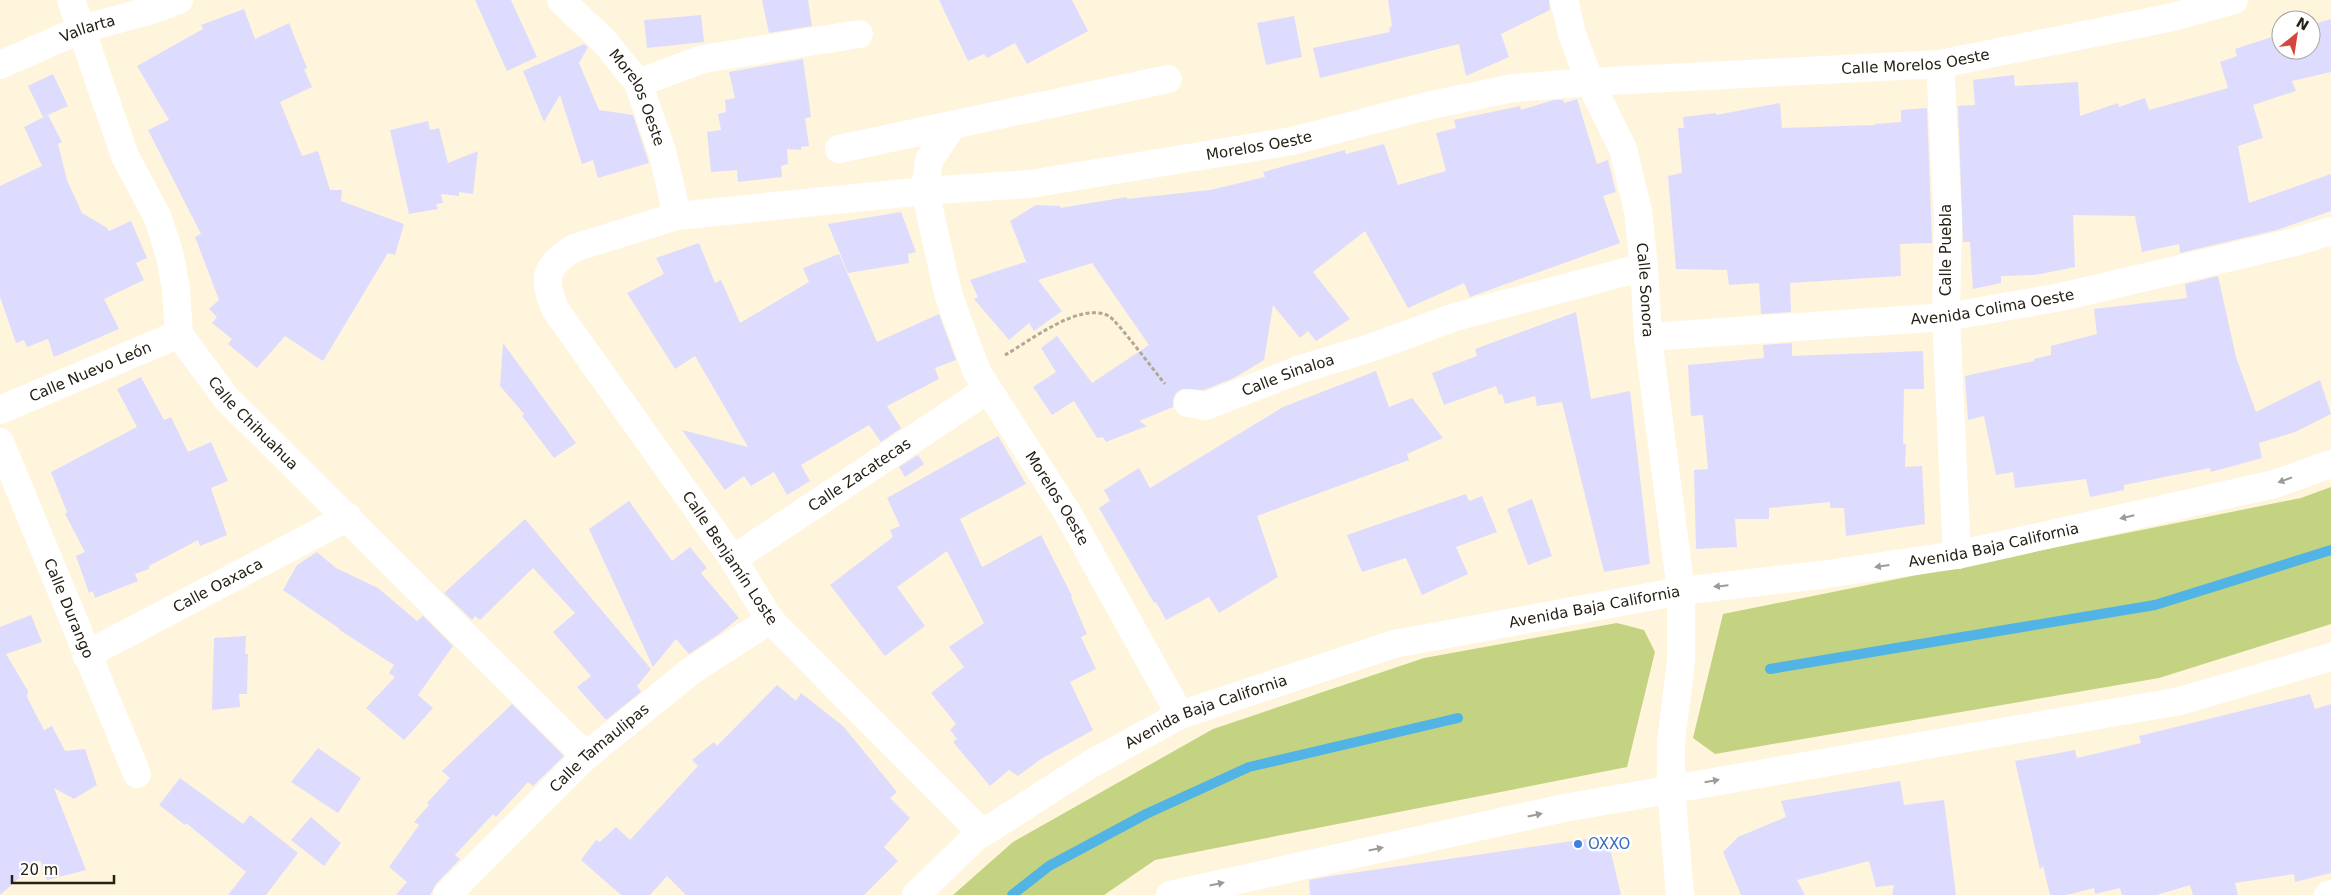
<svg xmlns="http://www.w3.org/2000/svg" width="2331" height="895" font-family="'DejaVu Sans',sans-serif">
<rect width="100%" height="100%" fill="#fff4dc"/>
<path fill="#c3d382" d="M2331,487V624L2159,678L1715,754L1693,738L1723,614L2301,498Z
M1617,623L1644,630L1655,652L1627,767L1155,860L1104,895H953L1013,842L1213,729L1424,658Z"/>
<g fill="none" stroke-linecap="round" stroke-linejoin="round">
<path stroke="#52b3e5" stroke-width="10" d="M1770,669L2155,605L2331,550
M1012,895L1049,866L1146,814L1249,767L1458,718"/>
</g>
<path fill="#dedcfe" d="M475,0H511L537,57L507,71Z
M762,0H808L812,26L769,33Z
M939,0H1072L1088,31L1027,64L1015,43L987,58L984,54L968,61Z
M1388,0H1549L1550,10L1501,34L1509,57L1466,76L1459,44L1320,78L1313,48L1390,32L1389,28L1392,26Z
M244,9L255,39L289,23L307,68L304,69L312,87L280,102L302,156L318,151L330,190H342L341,201L404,224L395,255L388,253L323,361L285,336L257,368L228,344L232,339L212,323L217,317L209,309L219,300L195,237L201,234L148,130L169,120L137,66L203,29L201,25Z
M701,15L704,42L647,48L644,20Z
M1294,16L1302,57L1266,65L1257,23Z
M2331,19V72L2292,81L2296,91L2253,105L2263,138L2238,146L2249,203L2331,174V211L2277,230L2180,253L2179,244L2142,252L2135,216L2073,215L2075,267L2035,275L2001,276V283L1973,289L1970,242H1963L1958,106L1975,105L1973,80L2014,75L2015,86L2078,82L2080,116L2118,103L2119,107L2145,98L2149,110L2228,88L2220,62L2237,56L2235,49L2281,34V50H2311V25Z
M584,44L588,47L579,63L599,110L633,115L649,163L598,178L593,160L582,164L560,95L544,122L523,71Z
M803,59L811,117L805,118L809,146L801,147V150L787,149L788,164L781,166L782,177L738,182L737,170L711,172L707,132L721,130L718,114L726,112L725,100L735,98L729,72Z
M53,74L68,106L43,117L28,86Z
M1577,99L1597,164L1608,160L1616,192L1603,196L1620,243L1470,297L1464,283L1408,308L1365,231L1313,272L1350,319L1316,341L1308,331L1300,338L1273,305L1264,360L1234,378L1204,390L1182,389L1176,393L1173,400V407L1139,421L1147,426L1106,442L1103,437L1097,438L1074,401L1052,415L1033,387L1056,372L1041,348L1057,336L1092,383L1149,345L1092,263L1038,280L1062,311L1034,331L1029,323L1009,340L974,299L978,297L970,280L1025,262L1027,264L1010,221L1036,205L1060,206V208L1127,197V199L1210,190L1265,177L1263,172L1345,150L1346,154L1384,144L1398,185L1446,171L1436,133L1456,128L1454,120L1520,106L1521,110L1554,100H1563L1564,103Z
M1780,103L1782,128L1875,125V124L1901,122V110L1927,108L1932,243L1900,244L1901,276L1790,283L1791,312L1761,314L1759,283L1729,285L1727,270L1676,269L1668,176L1682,173L1678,128H1684L1683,117L1716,113V115Z
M48,115L62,142L58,144L67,180L82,213L107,228L109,231L131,221L147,258L136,263L144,280L104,299L119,329L54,357L48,339L27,347L24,340L16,343L0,297V186L42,166L24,127Z
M428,121L430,130L439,128L448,163L478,151L473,194L459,192V196L441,194L443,203L436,204L438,209L409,214L390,130Z
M901,212L916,252L908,254L909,263L848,273L828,224Z
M699,243L715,283L721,280L740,323L809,282L803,268L839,254L877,342L939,314L956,360L935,368L939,379L887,406L901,428L881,442L869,425L801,465L810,481L787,495L774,472L751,486L744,476L725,490L682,430L748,447L695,356L675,369L627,293L664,274L656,258Z
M2218,276L2236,357L2256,412L2320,380L2331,414L2295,432L2259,443L2262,458L2211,472L2210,468L2124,485V490L2090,497L2086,479L2015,488L2013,472L1996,475L1984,416L1968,420L1965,376L2034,361V359L2051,355V346L2097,334L2094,309L2187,298L2185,284Z
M1576,312L1591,399L1630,391L1650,564L1604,572L1562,402L1537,406L1535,396L1505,404L1502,394L1499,395L1496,386L1444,405L1432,373L1477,356L1475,349Z
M503,343L576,443L554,458L522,416L524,414L500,386Z
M1792,343V356L1923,351L1924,389H1904L1903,444H1906L1905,467L1922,466L1925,524L1846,536L1844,508H1830V502L1769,508V519H1735L1737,547L1696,549L1694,470L1708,469L1703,415L1691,416L1688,365L1764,358L1763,345Z
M1376,371L1389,407L1412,398L1443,438L1407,454L1409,460L1257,516L1278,577L1219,613L1209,597L1166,620L1156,602L1154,603L1099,508L1110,501L1104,490L1139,468L1150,488L1283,407Z
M141,377L164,420L171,417L188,452L211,442L228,481L211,488L227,535L200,546L198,540L149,566V569L135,574L138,581L95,598L93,591L89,593L76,556L85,552L65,514L67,512L51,472L137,427L117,389Z
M998,436L1026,484L960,519L982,567L1041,535L1072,596L1071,597L1087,634L1081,637L1096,669L1070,682L1093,730L1041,759L1018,776L1009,770L990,786L953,742L957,739L950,730L956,724L931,693L964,667L949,647L984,623L947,551L897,587L925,626L885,656L830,585L893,537L890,530L900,526L887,498Z
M918,455L924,464L905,477L899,467Z
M1466,494L1469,501L1482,496L1497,532L1456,547L1468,574L1422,595L1406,558L1362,572L1347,535Z
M1532,499L1552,556L1528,565L1507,509Z
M629,501L672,561L690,547L707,568L701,573L739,618L719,634L689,654L676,639L653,667L589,529Z
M525,519L651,669L637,686L641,692L606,720L577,687L591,676L553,632L575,613L533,568L480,620L475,616L472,620L444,593Z
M317,552L336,568L378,588L417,621L423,616L453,646L418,695L433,708L404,740L366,708L395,677L389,673L394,665L338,629H340L283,590L297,565Z
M31,615L42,642L6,654L28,691L27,697L44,730L52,726L65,751L85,749L97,785L74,799L54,788L86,870L47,880L40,860L0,895V627Z
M246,636L245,654H248L247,694H239L240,707L212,710L214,638Z
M777,685L796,701L801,693L843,726L897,792L890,798L910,818L884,847L898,861L864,895H686L667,876L650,895H621L581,860L596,840L600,842L616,827L630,840L698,766L692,760L714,742L717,746Z
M2310,694L2315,709L2331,704V873L2295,882L2294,874L2235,883L2238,895H2193L2190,885L2157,895H2122L2120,888L2095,894L2094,888L2067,895H2050L2043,866L2040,869L2015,761L2075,750L2077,758L2141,743L2139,736Z
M512,704L564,756L533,786L528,782L496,817L493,814L455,855L460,859L436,884L430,895H396L407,882L389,867L419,825L414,822L429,805L427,803L450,778L442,771Z
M318,748L361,778L338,813L291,782Z
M180,778L243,824L250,815L298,853L266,895H228L246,872L186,823L185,825L159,805Z
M1900,781L1904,805L1944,800L1956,895H1892L1894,885L1876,887L1869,861L1797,880L1805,895H1741L1723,852L1738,837L1786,817L1781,801Z
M311,817L341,843L324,866L291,840Z
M1607,836L1621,895H1310L1309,880L1331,876Z"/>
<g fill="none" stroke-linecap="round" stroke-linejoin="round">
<path stroke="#b2a995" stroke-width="3" stroke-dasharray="4 2.5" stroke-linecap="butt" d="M1005,355C1030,341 1080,301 1109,316C1118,322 1155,372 1165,384"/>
<g stroke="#fff" stroke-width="28">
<path id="s1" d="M71,0L125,156L158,218L170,256L176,290L179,334L226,398L586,756"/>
<path id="s2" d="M561,0L605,42L638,83L663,154L677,216"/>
<path id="s3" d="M1564,0L1572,34L1590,82L1623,149L1638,211L1644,267L1648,337L1681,591V662L1671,742V788L1680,895"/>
<path d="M1940,64L1948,222L1946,317L1957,555"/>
<path id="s4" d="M0,65L82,29L155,9L179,0"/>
<path d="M638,83L703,59L859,34"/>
<path id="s5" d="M953,125L929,160L925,191L949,297L977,372L1067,512L1180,715"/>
<path d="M839,149L1168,79"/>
<path id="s6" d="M1648,337L1946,317L2061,297L2295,242L2331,231"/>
<path id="s7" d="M1188,403L1206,406L1298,370L1373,347L1455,317L1644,267"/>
<path id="s8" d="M0,410L179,334"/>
<path id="s9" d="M0,442L137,774"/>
<path id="s10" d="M733,559L987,390"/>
<path id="s11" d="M86,655L348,517"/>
<path id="s12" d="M981,832L770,620L733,559L555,309C543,278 544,267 574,248L677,216L925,191L1030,184L1292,141L1427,106L1513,88L1590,82L1940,64L2173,17L2234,0"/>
<path id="s13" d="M447,895L586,756L691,671L770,620"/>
<path d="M2328,895L2331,894"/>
</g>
<g stroke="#fff" stroke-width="28">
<path id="s14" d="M916,895L981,832L983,833L1089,765L1180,715L1394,644L1681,591L1820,575L1957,555L2275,484L2331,464"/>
<path d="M1170,895L1564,808L2180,701L2331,657"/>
</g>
</g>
<defs><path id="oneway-solid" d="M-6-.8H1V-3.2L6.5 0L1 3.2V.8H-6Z" transform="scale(1.25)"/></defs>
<g fill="#9d9b96">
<use href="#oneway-solid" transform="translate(2285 480) rotate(160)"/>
<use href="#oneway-solid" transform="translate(2127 517) rotate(167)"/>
<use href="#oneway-solid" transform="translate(1882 566) rotate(172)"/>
<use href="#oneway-solid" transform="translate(1721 586) rotate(174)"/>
<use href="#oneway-solid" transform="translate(1712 781) rotate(-10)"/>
<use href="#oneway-solid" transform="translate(1535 815) rotate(-12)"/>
<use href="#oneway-solid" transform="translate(1376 849) rotate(-12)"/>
<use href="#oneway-solid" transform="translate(1217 884) rotate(-12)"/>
</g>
<circle fill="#3f7fe0" stroke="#fff" stroke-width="2" cx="1578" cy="844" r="5"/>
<g text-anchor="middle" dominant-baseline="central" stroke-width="5" stroke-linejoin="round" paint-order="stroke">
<g font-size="15" fill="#262116" stroke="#fff">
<text stroke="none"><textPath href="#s4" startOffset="95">Vallarta</textPath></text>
<text stroke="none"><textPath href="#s12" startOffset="2109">Calle Morelos Oeste</textPath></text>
<text stroke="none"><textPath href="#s2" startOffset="126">Morelos Oeste</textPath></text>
<text stroke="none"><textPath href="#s12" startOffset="1445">Morelos Oeste</textPath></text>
<text transform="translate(1946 250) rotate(-90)">Calle Puebla</text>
<text stroke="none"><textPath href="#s3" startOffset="304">Calle Sonora</textPath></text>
<text stroke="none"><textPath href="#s6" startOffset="346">Avenida Colima Oeste</textPath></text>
<text stroke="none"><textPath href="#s8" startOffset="98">Calle Nuevo León</textPath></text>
<text stroke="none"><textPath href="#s7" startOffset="106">Calle Sinaloa</textPath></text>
<text stroke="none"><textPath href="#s1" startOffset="470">Calle Chihuahua</textPath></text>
<text stroke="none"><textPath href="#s10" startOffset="152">Calle Zacatecas</textPath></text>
<text stroke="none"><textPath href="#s5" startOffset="412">Morelos Oeste</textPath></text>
<text stroke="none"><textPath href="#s14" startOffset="1156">Avenida Baja California</textPath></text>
<text transform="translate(730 558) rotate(56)">Calle Benjamín Loste</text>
<text stroke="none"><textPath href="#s11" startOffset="149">Calle Oaxaca</textPath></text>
<text stroke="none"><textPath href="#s14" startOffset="752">Avenida Baja California</textPath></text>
<text stroke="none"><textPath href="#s9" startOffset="180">Calle Durango</textPath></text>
<text stroke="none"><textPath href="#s14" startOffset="348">Avenida Baja California</textPath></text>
<text stroke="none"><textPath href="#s13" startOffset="212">Calle Tamaulipas</textPath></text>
</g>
<g font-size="15" fill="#366cbe" stroke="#fff" text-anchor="start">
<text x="1588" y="844">OXXO</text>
</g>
</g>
<g transform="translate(2296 35) rotate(30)"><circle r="24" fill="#ffffff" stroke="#a8a6a2"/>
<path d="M0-4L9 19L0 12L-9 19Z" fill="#d4463e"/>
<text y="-8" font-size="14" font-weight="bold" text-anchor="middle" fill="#262116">N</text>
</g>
<path d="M12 875v8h102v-8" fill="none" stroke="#262116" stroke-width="2.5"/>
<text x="20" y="875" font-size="15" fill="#262116" stroke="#ffffff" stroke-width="4" paint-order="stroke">20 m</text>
</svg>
